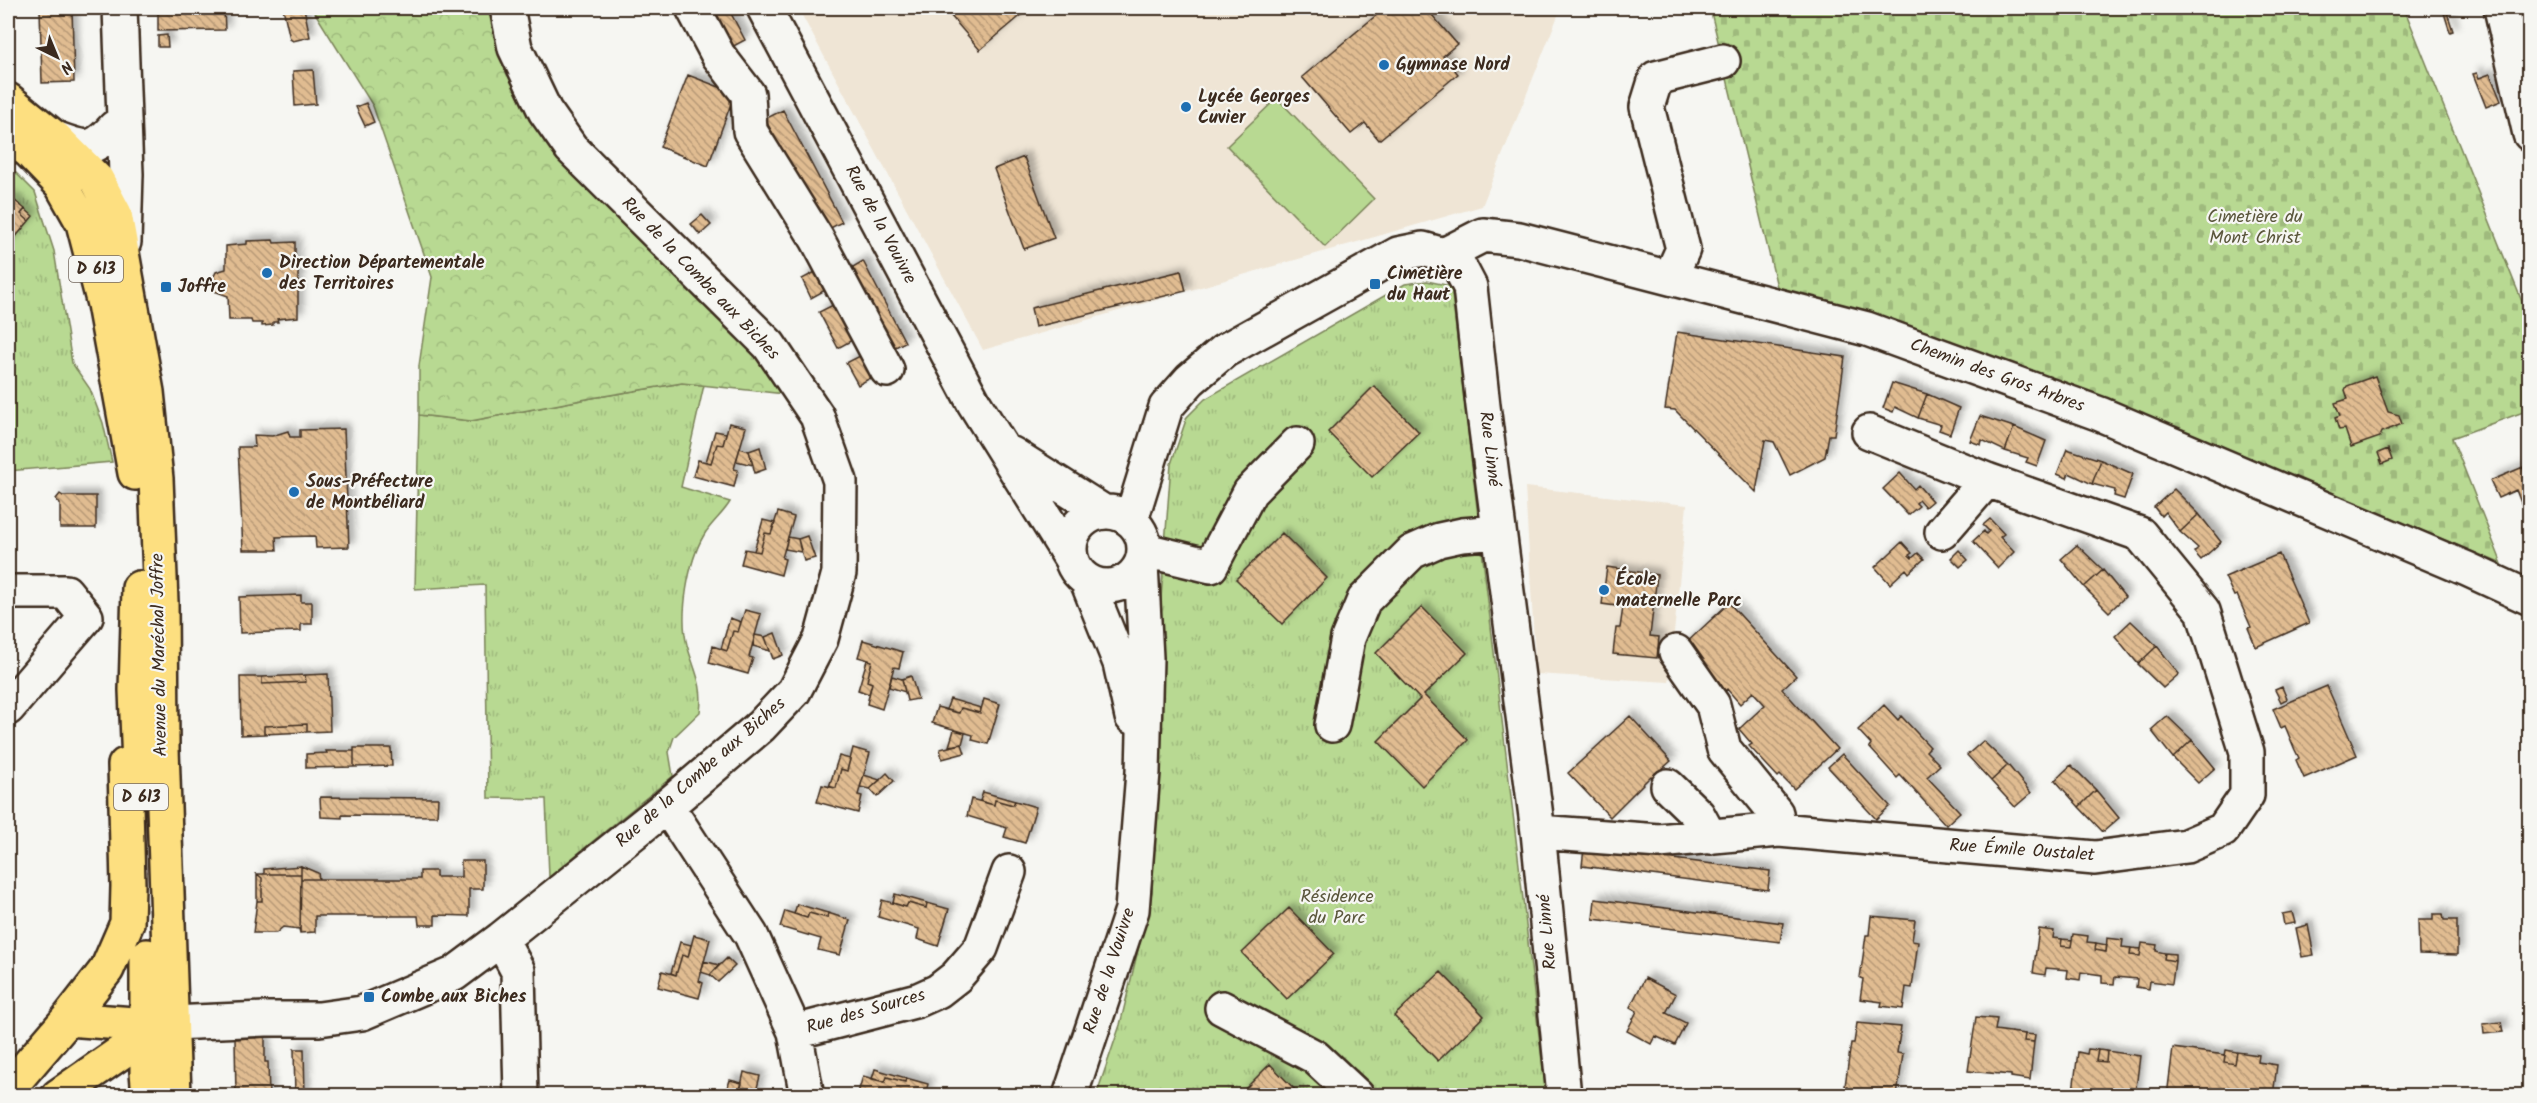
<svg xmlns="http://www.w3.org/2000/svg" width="2537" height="1103" font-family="Kalam,sans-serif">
<defs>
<pattern id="grass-tufts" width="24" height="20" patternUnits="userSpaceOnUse" patternTransform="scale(1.5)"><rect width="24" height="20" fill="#b8d992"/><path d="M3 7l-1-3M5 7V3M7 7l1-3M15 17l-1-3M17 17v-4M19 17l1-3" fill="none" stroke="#9fba7d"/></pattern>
<pattern id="forest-crowns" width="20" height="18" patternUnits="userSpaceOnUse" patternTransform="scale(1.5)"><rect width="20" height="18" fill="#b8d992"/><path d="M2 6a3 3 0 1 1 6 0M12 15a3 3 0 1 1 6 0" fill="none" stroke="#9fba7d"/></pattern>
<pattern id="cemetery-stones" width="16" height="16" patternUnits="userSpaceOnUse" patternTransform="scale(1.5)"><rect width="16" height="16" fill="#b8d992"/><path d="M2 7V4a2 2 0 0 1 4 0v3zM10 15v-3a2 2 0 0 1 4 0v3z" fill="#9fba7d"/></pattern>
<pattern id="building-back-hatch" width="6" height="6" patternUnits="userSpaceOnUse" patternTransform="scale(1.5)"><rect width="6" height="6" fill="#e0bc91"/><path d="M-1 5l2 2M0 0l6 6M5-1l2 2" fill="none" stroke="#b79976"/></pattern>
<filter id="shadow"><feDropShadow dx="5.5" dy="-5.5" stdDeviation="3" flood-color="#0004"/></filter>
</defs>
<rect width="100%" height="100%" fill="#f6f6f2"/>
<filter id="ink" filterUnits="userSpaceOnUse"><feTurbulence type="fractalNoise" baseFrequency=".0167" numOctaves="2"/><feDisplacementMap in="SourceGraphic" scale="12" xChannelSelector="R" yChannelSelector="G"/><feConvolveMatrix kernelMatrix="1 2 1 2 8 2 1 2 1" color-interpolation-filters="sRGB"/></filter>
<g filter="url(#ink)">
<path fill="#efe5d5" d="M798,8H1561L1482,206L983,350Z
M1525,487L1687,505L1669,682L1536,674Z"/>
<path fill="url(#grass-tufts)" stroke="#7a8258" stroke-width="1.5" d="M15,172L35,192L54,251L72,363L90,389L103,423L112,462L8,471V180Z
M1427,281L1451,286L1546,1095L1096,1096L1120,1025L1152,892L1159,625L1171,464L1187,417L1205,399L1405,284Z
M682,383L704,385L681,487L730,502C723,514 711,523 704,535C688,562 679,615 687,645C694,670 704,685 700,712L674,737L669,752L673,776L549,877L546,799L488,798L485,585L415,589L419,415L471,421L592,398Z"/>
<path fill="url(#forest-crowns)" stroke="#7a8258" stroke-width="1.5" d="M312,8H493L520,94L758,355L785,394L682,383L592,398L471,421L419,415V366L432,277L373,106Z"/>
<path fill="url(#cemetery-stones)" stroke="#7a8258" stroke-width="1.5" d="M1710,8H2404L2529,319V410L2452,438L2502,564L2315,486L2166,429L1779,295Z"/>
<path fill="#b8d992" stroke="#7a8258" stroke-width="1.5" d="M1277,98L1374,199L1325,247L1227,146Z"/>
<path fill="url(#building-back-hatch)" stroke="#3b2a1e" stroke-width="1.5" filter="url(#shadow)" d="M40,8H72L74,82L42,83Z
M158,8H179V10L224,8L225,30L158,31Z
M283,8H304L310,37L293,41L290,39Z
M706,8H728L745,40L728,49Z
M944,8H1019L1024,13L980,50Z
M1385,8H1426L1457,44L1443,56L1458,74L1379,140L1365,123L1351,134L1302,77Z
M2447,12L2453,31L2450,32L2444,13Z
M167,35L168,47H158V36Z
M313,70L316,104L295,106L293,71Z
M2477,73L2479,78L2490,74L2501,101L2486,107L2473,74Z
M688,75L735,93L708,166L660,147Z
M366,103L374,122L365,126L356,107Z
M783,110L842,222L825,231L765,119Z
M1024,157L1054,238L1024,249L994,169Z
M9,196L25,209L21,214L29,221L8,246V198Z
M25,209L33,216L29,221L21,214Z
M702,215L711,225L700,235L691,224Z
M273,240L274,243L295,242V266H298V317L277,319L278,322H273V325L262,326V323H252L251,320H229L228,296L214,291L211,282L216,272L226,269V246L247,244V241Z
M863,261L905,342L888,351L846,271Z
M819,270L829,288L811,298L802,279Z
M1181,271L1186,291L1035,327L1031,308Z
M837,303L856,338L838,348L819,312Z
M1677,332L1845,357L1834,435H1829L1825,457L1790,475L1774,442L1765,440L1756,492L1675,410L1665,409Z
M864,354L876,375L858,385L846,363Z
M2375,376L2388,412L2399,415L2402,424L2382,432L2380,437L2351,447L2345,429L2339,430L2335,418L2340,416L2335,403L2348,399L2345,390L2347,386Z
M1892,383L1927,394L1918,418L1895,407L1893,412L1883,408Z
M1374,386L1419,432L1372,477L1328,432Z
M1927,394L1959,408L1950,434L1939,430L1941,425L1918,418Z
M1980,416L2014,427L2005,451L1982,440L1981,445L1970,441Z
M729,423L746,427L734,469L738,470L734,487L693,476L698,460L711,463L717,444L723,445Z
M2014,427L2046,441L2037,466L2026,462L2028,458L2005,451Z
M344,429L349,547L316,548L315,536L276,537L277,550H243L238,447H255L254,435L272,436L288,431L290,437H300V430Z
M715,431L726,433L723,445L717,444L711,463L706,462Z
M760,447L766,469L755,473L749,451Z
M740,448L749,451L753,465L736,461Z
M2067,449L2101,460L2092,484L2069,473L2067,478L2057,474Z
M2388,449L2392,460L2382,464L2378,453Z
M2101,460L2133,474L2124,499L2114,496L2115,490L2092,484Z
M2523,467L2528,479L2530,478V511L2525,513L2516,490L2498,498L2490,481Z
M1900,473L1914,489L1918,485L1932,501L1925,507L1919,500L1916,503L1919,506L1908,515L1883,489Z
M2174,489L2199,514L2180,532L2165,512L2161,516L2154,507Z
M60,494L63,496H96V528H60V504L56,499Z
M778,512L794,517L782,558L785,559L781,575L741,564L745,549L760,552L765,533L771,534Z
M2199,514L2221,542L2201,560L2194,552L2198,548L2180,532Z
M1990,519L2004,534L2000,537L2014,552L1998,568L1973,541L1984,531L1986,534L1989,531L1983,525Z
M763,520L775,523L771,534L765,533L760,552L754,551Z
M1282,533L1327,578L1282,624L1236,579Z
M807,536L815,558L804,561L798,539Z
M788,537L798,539L801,552L785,549Z
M1902,542L1912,553L1909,555L1912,558L1918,553L1924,559L1909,573L1906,569L1890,584L1875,567Z
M2077,545L2103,570L2084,587L2061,559Z
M1959,550L1968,560L1960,567L1951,558Z
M2279,554L2309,623L2256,647L2248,628L2251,627L2247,618L2237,595L2234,596L2225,577Z
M1607,567L1657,575L1650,636L1659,637L1657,658L1613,654L1616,628H1620L1623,607L1602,604Z
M2103,570L2125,597L2109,612L2084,587Z
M301,595V602H312V624H301V631L240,633L239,597Z
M1729,603L1796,676L1782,689L1837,749L1794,789L1780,775L1778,777L1749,746L1752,744L1739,729L1765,705L1753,692L1740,704L1727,689L1724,692L1696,661L1685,644Z
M1422,607L1467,653L1424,695L1468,740L1422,786L1378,741L1420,699L1376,653Z
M745,610L761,614L749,657L753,658L748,674L709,663L713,646L727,651L733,631L738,632Z
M730,618L741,622L738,632L733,631L727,651L721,649Z
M2131,621L2157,646L2138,664L2115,636Z
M775,633L783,655L773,659L765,637Z
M755,635L765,637L770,651L753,646Z
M863,640L903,652L899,668L894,667L882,709L867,704L872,683L867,681L872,661L858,657Z
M2157,646L2179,674L2163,688L2138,664Z
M867,660L872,661L867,681L872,683L869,694L858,690Z
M328,674L330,731L307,732V724L264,726V734L241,735L240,677H262V684L306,682L305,675Z
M305,675L306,682L262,684V677Z
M892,676L902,679L905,692L889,687Z
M911,676L918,699L907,701L902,679Z
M2327,686L2357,755L2304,778L2296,760L2299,758L2295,750L2285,726L2281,728L2273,709Z
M2282,687L2287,699L2281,702L2275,690Z
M950,699L981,708L980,713L961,708L959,713L946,710Z
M984,699L1000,704L988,744L972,740L973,735L932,723L937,707L959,713L961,708L980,713Z
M1884,705L1898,720L1901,716L1930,747L1926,751L1940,765L1927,777L1960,812L1946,825L1900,775L1897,778L1869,747L1871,744L1858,730Z
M1630,716L1671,761L1652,778L1651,776L1610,817L1568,773Z
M2167,716L2192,740L2173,758L2151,730Z
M307,724V732L264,734V726Z
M954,730L965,733L962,744L949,746Z
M2192,740L2215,768L2198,783L2173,758Z
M1983,741L2008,765L1991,781L1967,755Z
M962,744L965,753L942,759L940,749Z
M354,748H391L392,766L354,767Z
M853,748L870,753L858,795L862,796L858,813L817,802L822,785L836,788L841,769L847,771Z
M326,751H354V767L306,768V754L327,753Z
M1842,754L1890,806L1876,819L1828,767Z
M839,756L850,759L847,771L841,769L836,788L829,787Z
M2008,765L2031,793L2015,807L1991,781Z
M2071,765L2096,790L2079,807L2055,780Z
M887,773L894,781L877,797L870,789Z
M864,775L880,780L870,789L860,787Z
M2096,790L2119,818L2103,832L2079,807Z
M983,792L1015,801L1013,805L995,800L994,805L980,801Z
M320,797L438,798L437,816L342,815V818L321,817Z
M971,799L994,805L995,800L1013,805L1015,801L1036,807L1025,843L1004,837L1007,828L967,816Z
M1584,848L1770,871L1768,890L1582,866Z
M461,861H483V889H469V916L435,915V925H419L418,916H315V932L300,933L301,879H420V871H436V877H461Z
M301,866L318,873L319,879H301Z
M301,866V874H264V869Z
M257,874H301L300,933L299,929L283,927L276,933H253L257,901H262V878Z
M257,874L262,878V901H257Z
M895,894L927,903L926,908L908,903L906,907L893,903Z
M1595,899L1783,923L1780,942L1593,919Z
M882,900L906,907L908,903L926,908L927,903L949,909L938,946L917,939L919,929L878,917Z
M797,904L828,913L827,918L809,913L807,918L794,914Z
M1289,908L1334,954L1287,999L1242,953Z
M785,911L807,918L809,913L827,918L828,913L850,920L840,955L818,950L821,939L780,927Z
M2292,912L2295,923L2284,925L2282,914Z
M2433,914H2443L2444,920H2457V955L2419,954L2418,920H2433Z
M1871,916L1915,920L1912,941L1918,942L1912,988L1906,987L1903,1009L1881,1006L1882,1002L1860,999L1863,979L1860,978L1866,935H1869Z
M2308,925L2314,955L2302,957L2296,928Z
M2039,929L2054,931L2053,938L2062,939L2061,946L2071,947L2073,934L2088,936L2087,942L2096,943L2095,950L2106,952L2107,938L2123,940L2122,947L2131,948L2130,955L2140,956L2142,943L2157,945L2156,951L2165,953L2164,959L2175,961L2172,984L2150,981L2149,989L2136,987L2137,979L2115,977L2114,984L2102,983V975L2081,972L2080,980L2067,978L2068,970L2046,968L2045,975L2033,973Z
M694,935L710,939L699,981L703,983L699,998L658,987L662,971L676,975L682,955L688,957Z
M2062,939L2072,940L2071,947L2061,946Z
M680,942L691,945L688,957L682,955L676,975L671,973Z
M2096,943L2107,945L2106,952L2095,950Z
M2131,948L2141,949L2140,956L2130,955Z
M2165,953L2175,954V961L2164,959Z
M727,958L735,966L718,982L710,975Z
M704,961L719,965L710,975L701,972Z
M1441,972L1484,1016L1438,1061L1394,1016Z
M1645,978L1676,994L1666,1013L1686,1023L1675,1045L1655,1036L1651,1044L1627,1031L1637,1011L1630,1007Z
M1976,1017L1997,1019L1995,1030L2025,1034L2024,1041L2034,1042L2030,1080L2011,1077V1075L1968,1071Z
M2501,1022L2503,1032L2484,1034L2483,1024Z
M1857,1023L1901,1027L1897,1053L1903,1054L1897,1096H1847L1848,1087L1845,1086L1851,1043H1854Z
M2025,1034L2035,1035L2034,1042L2024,1041Z
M265,1037V1062H268L269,1096H236L235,1039Z
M2173,1048L2225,1055L2224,1062L2235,1064L2237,1052L2259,1055L2258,1062L2277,1065L2273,1096H2167Z
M294,1049H304L305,1096H295Z
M2088,1049L2098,1050L2096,1061L2106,1062L2107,1051L2140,1056L2135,1096H2111L2073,1091L2078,1052L2087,1054Z
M2098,1050L2107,1051L2106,1062L2096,1061Z
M2226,1050L2237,1052L2235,1064L2224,1062Z
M1270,1064L1301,1096H1238Z
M875,1069L906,1078L905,1082L887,1077L885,1082L872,1079Z
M744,1072L760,1076L755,1096H731L732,1093L739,1095Z
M863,1076L885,1082L887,1077L905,1082L906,1078L928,1084L925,1096H866L858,1093Z
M730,1080L742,1083L739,1095L732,1093L731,1096H725Z"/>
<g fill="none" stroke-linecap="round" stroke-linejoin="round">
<defs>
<path id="minor" d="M120,8L126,174L124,242
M693,8L718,55L748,94L750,131L817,239L887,370
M764,8L974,403L1070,557
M2501,8L2530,134
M55,138C85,149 92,153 115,127
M1444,255L1483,235L1519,239L1867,329L2100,414L2467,569L2530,598
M1670,278L1683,249L1647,107L1656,78L1723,61
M1012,454L1102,511
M1070 549a37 37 0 1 1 74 0a37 37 0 1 1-74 0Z
M1131,520L1166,407L1190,380L1224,351L1398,254L1423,249L1444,255L1459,266L1470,287L1483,406L1538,832L1564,1096
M1942,532L1987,480
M1145,550L1211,566L1250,492L1297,444
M1087,581L1120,663L1132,717
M8,592H66L86,617L8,708
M1676,652L1713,705L1724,749L1776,813L1779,830
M1332,725L1348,638L1364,600L1412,552L1439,540L1462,535L1499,532
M1668,786L1698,815L1710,837
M667,806L751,935L795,1032L807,1096
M1538,832L1659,841L1779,830L2095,858L2186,846L2223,830L2247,795V752L2203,611L2140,534L1987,480L1869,432
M501,939L518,971L521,1096
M1222,1008L1315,1057L1357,1096
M171,1023L266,1019H319L362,1013L454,974L501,939L667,806L761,726L794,691L821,639L839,573L840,481L817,416L769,345L571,148L545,111L515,48L507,8
M795,1032L918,1000L938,991L956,977L981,948L1009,872
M1070,1096L1132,910L1143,772L1146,658L1141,564"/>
<path id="major" d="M8,100L55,138L97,180L115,214L147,392L156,479L161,602L162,749L174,1096
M8,133L30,152L61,184L83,223L104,304L135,473
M139,588L136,690L140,791
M147,956V1072L149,1096
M68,1019L147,1025L163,1024
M8,1089L68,1019L107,969L127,923L128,886L125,765
M58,1096L130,1046L147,1025"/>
</defs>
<use href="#minor" stroke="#3b2a1e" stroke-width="38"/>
<use href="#major" stroke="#3b2a1e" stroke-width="38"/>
<use href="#minor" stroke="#f6f6f2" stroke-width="33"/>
<use href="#major" stroke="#fddf80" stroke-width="33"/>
</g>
</g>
<g fill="#1f6fb2" stroke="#f6f6f2" stroke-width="2">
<circle cx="1384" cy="65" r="6"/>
<circle cx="1186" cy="107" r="6"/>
<circle cx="267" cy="273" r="6"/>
<rect x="1369" y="278" width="12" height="12" rx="3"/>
<rect x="160" y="281" width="12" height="12" rx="3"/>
<circle cx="294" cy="492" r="6"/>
<circle cx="1604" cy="590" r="6"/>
<rect x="363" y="991" width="12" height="12" rx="3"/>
</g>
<g text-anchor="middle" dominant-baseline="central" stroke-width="4.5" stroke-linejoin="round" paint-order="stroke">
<g fill="#f6f6f2" stroke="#73675e" stroke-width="1.5">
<rect x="69" y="256" width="54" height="26" rx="4.5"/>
<rect x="114" y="784" width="54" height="26" rx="4.5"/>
</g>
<g font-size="16" font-weight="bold" fill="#3b2a1e">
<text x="96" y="269">D 613</text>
<text x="141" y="797">D 613</text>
</g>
<g font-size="18" font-weight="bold" fill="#3b2a1e" stroke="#f6f6f2" text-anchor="start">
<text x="1396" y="65">Gymnase Nord</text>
<text x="1198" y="97">Lycée Georges<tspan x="1198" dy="21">Cuvier</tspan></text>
<text x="279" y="263">Direction Départementale<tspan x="279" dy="21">des Territoires</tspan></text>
<text x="1387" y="274">Cimetière<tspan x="1387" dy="21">du Haut</tspan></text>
<text x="178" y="287">Joffre</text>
<text x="306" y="482">Sous-Préfecture<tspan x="306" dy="21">de Montbéliard</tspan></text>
<text x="1616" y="580">École<tspan x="1616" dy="21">maternelle Parc</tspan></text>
<text x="381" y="997">Combe aux Biches</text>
</g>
<g font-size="18" fill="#5a563b" stroke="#f6f6f2">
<text x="2255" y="217">Cimetière du<tspan x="2255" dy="21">Mont Christ</tspan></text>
<text x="1337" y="897">Résidence<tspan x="1337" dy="21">du Parc</tspan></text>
</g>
<g font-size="18" fill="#3b2a1e" stroke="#f6f6f2">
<text transform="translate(880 225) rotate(62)">Rue de la Vouivre</text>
<text transform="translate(700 279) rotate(46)">Rue de la Combe aux Biches</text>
<text transform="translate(1997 376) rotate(20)">Chemin des Gros Arbres</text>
<text transform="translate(1489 449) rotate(83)">Rue Linné</text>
<text transform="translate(160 655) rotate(-91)">Avenue du Maréchal Joffre</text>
<text transform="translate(701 773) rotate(-41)">Rue de la Combe aux Biches</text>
<text transform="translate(2022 851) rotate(4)">Rue Émile Oustalet</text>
<text transform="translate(1548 932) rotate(-95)">Rue Linné</text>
<text transform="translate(1110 971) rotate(-72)">Rue de la Vouivre</text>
<text transform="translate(866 1012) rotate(-16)">Rue des Sources</text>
</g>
</g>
<rect width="2537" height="1103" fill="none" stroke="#f6f6f2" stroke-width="30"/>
<rect x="15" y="15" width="2507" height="1073" fill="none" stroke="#3b2a1e" stroke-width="2" filter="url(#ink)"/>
<g transform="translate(57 57) rotate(137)" stroke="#f6f6f2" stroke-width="4.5" paint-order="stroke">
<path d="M0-4.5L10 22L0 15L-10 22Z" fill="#3b2a1e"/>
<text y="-9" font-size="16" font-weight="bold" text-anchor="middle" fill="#3b2a1e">N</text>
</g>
</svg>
